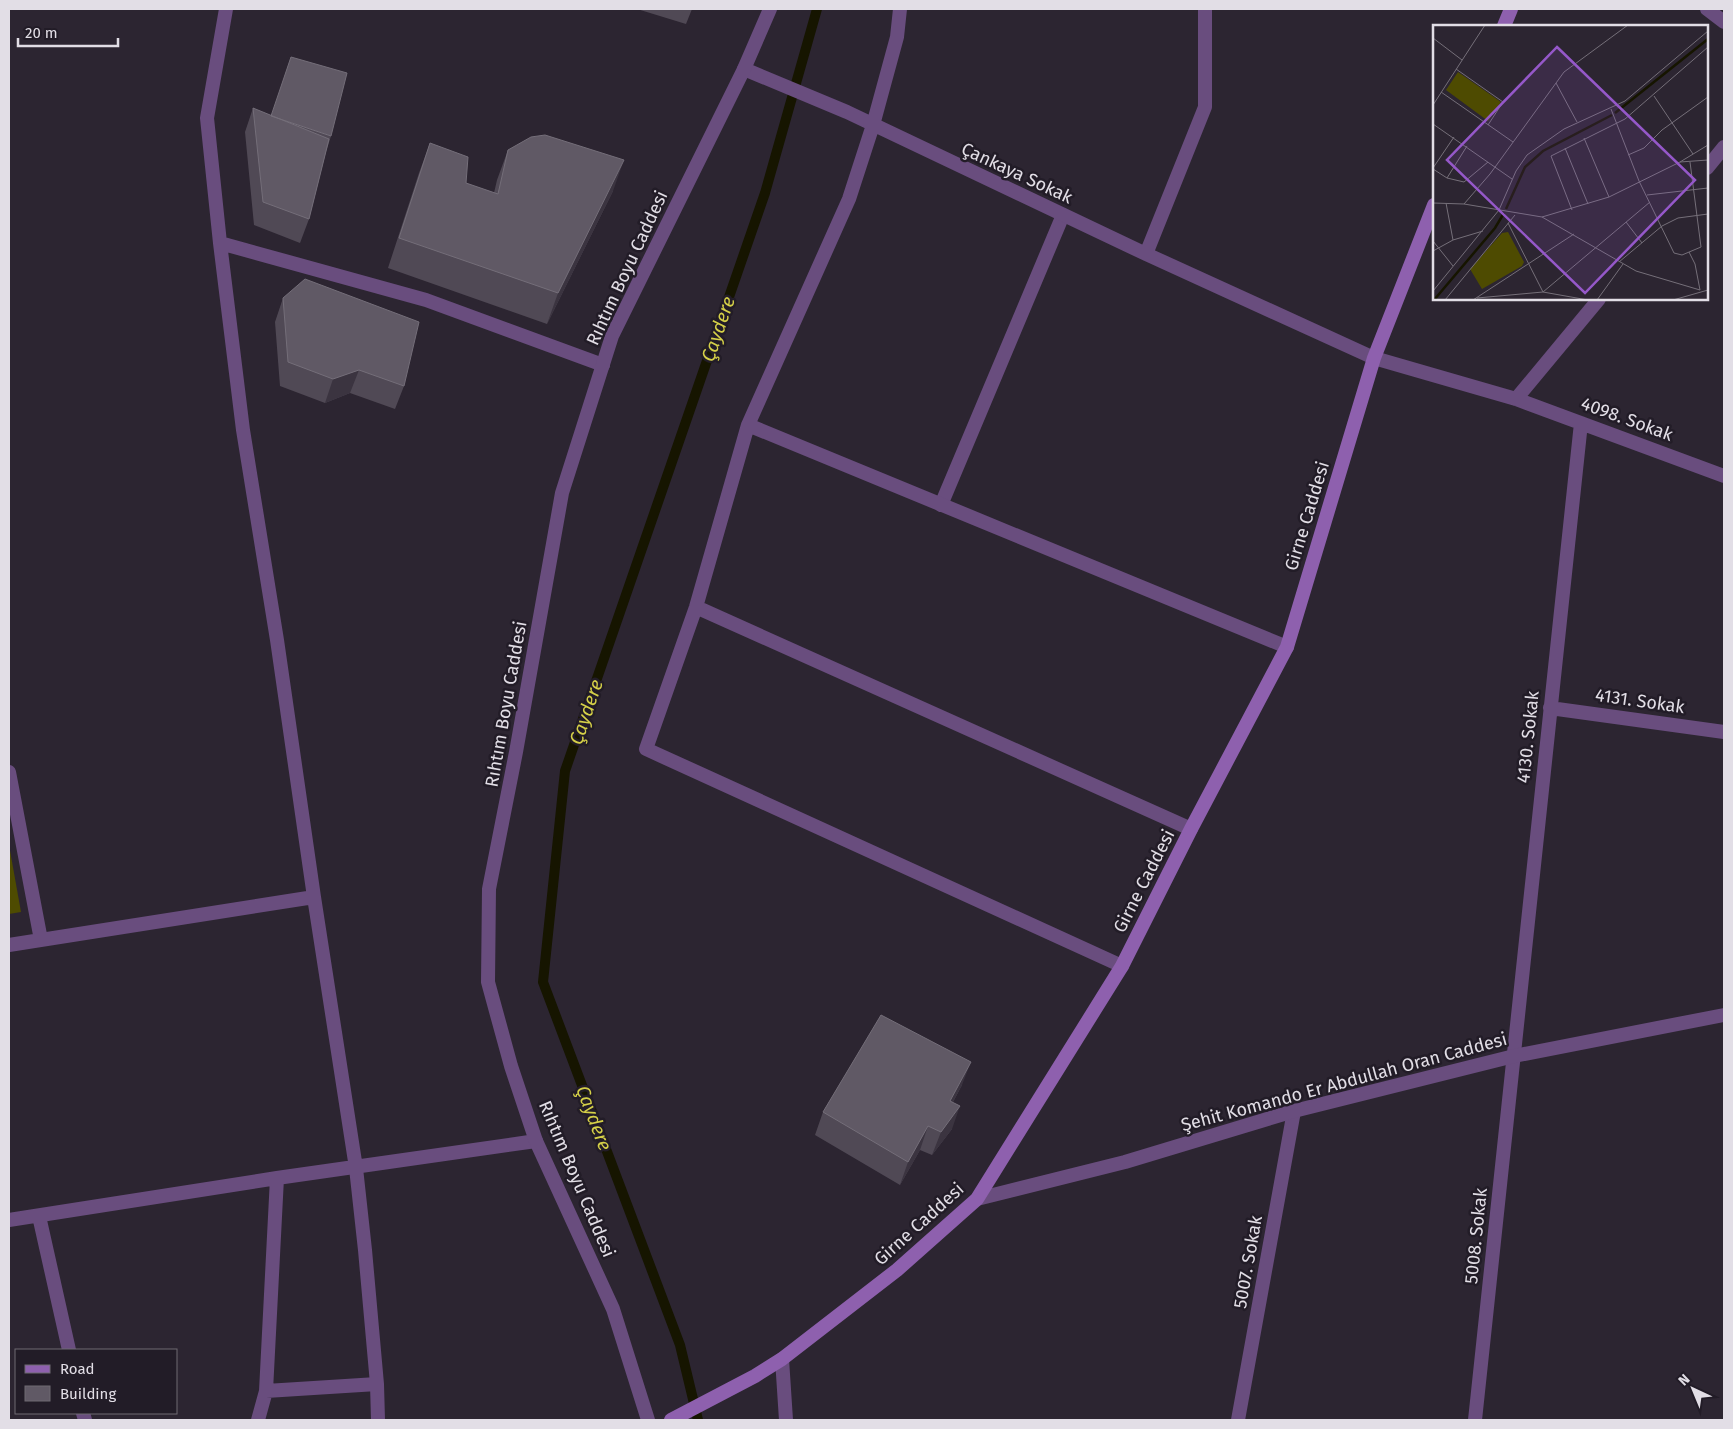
<svg xmlns="http://www.w3.org/2000/svg" width="1733" height="1429" font-family="'Fira Sans',sans-serif">
<rect width="100%" height="100%" fill="#2c2531"/>
<path fill="#4e4b01" d="M9,845L21,912L9,914Z"/>
<g fill="none" stroke-linecap="round" stroke-linejoin="round">
<path stroke="#161500" stroke-width="10" d="M698,1420L680,1345L543,982L565,771L765,193L817,9"/>
<path stroke="#694d7e" stroke-width="14" d="M941,505L1063,215"/>
<path stroke="#694d7e" stroke-width="14" d="M226,9L207,118L220,243L243,430L277,640L314,897L356,1168L365,1250L377,1384L378,1420
M900,9L897,37L873,125L849,199L748,425L696,607L646,749L1122,966
M1707,9L1724,22
M744,69L847,112L1146,254L1374,358L1516,399L1724,476
M1707,168L1724,147
M220,243L426,300L603,365
M1146,254L1205,107V9
M1516,399L1599,299
M748,425L1287,647
M696,607L1191,829
M1550,708L1724,732
M9,772L41,940
M9,945L314,897
M39,1216L69,1350
M9,1220L277,1178L536,1141
M266,1391L377,1384
M83,1413L85,1420
M258,1420L266,1391L277,1178
M1238,1420L1294,1111
M1475,1420L1581,423"/>
<path stroke="#694d7e" stroke-width="14" d="M977,1199L1125,1162L1294,1111L1514,1056L1724,1015
M782,1359L786,1420
M648,1420L613,1309L536,1141L511,1066L488,982L489,889L516,752L562,493L612,336L744,69L770,9"/>
<path stroke="#8e60ae" stroke-width="14" d="M1504,26L1511,9
M671,1420L755,1376L782,1359L897,1270L977,1199L1122,966L1191,829L1287,647L1374,358L1434,205"/>
</g>
<path fill="#504955" d="M637,9H692L686,24Z
M253,108L270,115L331,136L326,152L309,219L300,243L254,225L245,132Z
M430,143L466,183L494,193L497,180L508,150L613,191L547,324L388,268L419,173Z
M283,298L404,386L395,409L350,393L325,403L280,386L275,322Z
M962,1085L953,1102L952,1129L932,1155L920,1150L900,1185L815,1135L823,1112Z"/>
<path fill="#3b3440" d="M624,160L613,191L547,324L558,293Z
M359,370L350,393L325,403L333,379Z
M971,1062L962,1085L941,1124L950,1101Z
M960,1106L952,1129L932,1155L941,1132Z
M928,1126L920,1150L900,1185L908,1162Z"/>
<path fill="#605965" stroke="#746e79" d="M291,57L347,73L331,136L271,116Z
M253,108L329,139L309,219L263,202Z
M545,135L624,160L558,293L399,238L430,143L468,157L466,183L498,194L508,150L531,137Z
M305,279L419,322L404,386L359,370L333,379L288,362L283,298Z
M881,1015L971,1062L950,1101L960,1106L941,1132L928,1126L908,1162L823,1112Z"/>
<g text-anchor="middle" dominant-baseline="central" stroke-width="5" stroke-linejoin="round" paint-order="stroke">
<g font-size="18" fill="#e2dee6" stroke="#221c27">
<text transform="translate(1017 173) rotate(25)">Çankaya Sokak</text>
<text transform="translate(627 268) rotate(-65)">Rıhtım Boyu Caddesi</text>
<text transform="translate(1627 419) rotate(20)">4098. Sokak</text>
<text transform="translate(1307 516) rotate(-73)">Girne Caddesi</text>
<text transform="translate(1640 701) rotate(8)">4131. Sokak</text>
<text transform="translate(506 704) rotate(-80)">Rıhtım Boyu Caddesi</text>
<text transform="translate(1528 737) rotate(-84)">4130. Sokak</text>
<text transform="translate(1144 881) rotate(-63)">Girne Caddesi</text>
<text transform="translate(1344 1082) rotate(-15)">Şehit Komando Er Abdullah Oran Caddesi</text>
<text transform="translate(577 1179) rotate(67)">Rıhtım Boyu Caddesi</text>
<text transform="translate(919 1224) rotate(-42)">Girne Caddesi</text>
<text transform="translate(1476 1236) rotate(-84)">5008. Sokak</text>
<text transform="translate(1248 1262) rotate(-80)">5007. Sokak</text>
</g>
<g font-size="19" font-style="italic" fill="#d5d048" stroke="#221c27">
<text transform="translate(718 329) rotate(-71)">Çaydere</text>
<text transform="translate(586 712) rotate(-71)">Çaydere</text>
<text transform="translate(594 1118) rotate(69)">Çaydere</text>
</g>
</g>
<g transform="translate(1433 25)">
<rect width="275" height="275" fill="#2c2531"/>
<path d="M25,47L68,77L55,96L13,65ZM75,207L91,237L89,241L49,264L37,244L69,208Z" fill="#4e4b01"/>
<path fill="none" stroke="#161500" stroke-width="2.5" d="M182,88L275,14M73,184L92,142L110,126L179,90M1,275L62,203L71,188"/>
<path fill="none" stroke="#756f79" stroke-width="1" d="M0,13L29,35M23,44L70,77L55,100M123,58L144,97M8,67L80,117M221,71L260,129M0,80L52,0M178,84L206,156L241,228L249,230L268,222L257,137M0,99L79,154M151,113L176,172M132,123L155,179M195,130L211,123L229,105L275,72M247,137L275,120M0,143L21,112M0,144L14,153L31,157L55,137M14,153L34,121M214,170L275,163M0,178L31,179L109,192L176,172L247,137L275,135M13,178L20,215M31,179L57,149L131,47L195,0M139,185L118,131L192,94L275,22M109,192L203,246L267,265M193,197L209,218M75,198L110,267L217,177M0,216L20,241M0,226L20,215L50,206M256,227L262,239L267,265M186,237L229,201L245,193L275,189M0,266L66,185L83,146L94,130L131,104L192,76L275,6M44,273L110,267L155,275M12,275L82,190M40,275L141,209M164,275L190,239M240,275L275,265"/>
<path fill="#9558c9" fill-opacity="0.15" stroke="#9558c9" stroke-width="2.5" d="M124,22L262,155L152,268L14,135Z"/>
<rect width="275" height="275" fill="none" stroke="#e2dee6" stroke-width="2.5"/>
</g>
<rect width="1733" height="1429" fill="none" stroke="#e2dee6" stroke-width="20"/>
<rect x="15" y="1349" width="162" height="65" fill="#221c27" stroke="#6f6a73"/>
<rect x="25" y="1365" width="25" height="8" fill="#8e60ae" stroke="#6f6a73"/>
<text x="60" y="1374" font-size="15" fill="#e2dee6">Road</text>
<rect x="25" y="1386" width="25" height="15" fill="#605965" stroke="#6f6a73"/>
<text x="60" y="1399" font-size="15" fill="#e2dee6">Building</text>
<g transform="translate(1693 1389) rotate(316)" stroke="#221c27" stroke-width="4" paint-order="stroke">
<path d="M0-4L9 19L0 12L-9 19Z" fill="#e2dee6"/>
<text y="-8" font-size="14" font-weight="bold" text-anchor="middle" fill="#e2dee6">N</text>
</g>
<path d="M18 38v8h100v-8" fill="none" stroke="#e2dee6" stroke-width="2.5"/>
<text x="25" y="38" font-size="15" fill="#e2dee6" stroke="#221c27" stroke-width="4" paint-order="stroke">20 m</text>
</svg>
